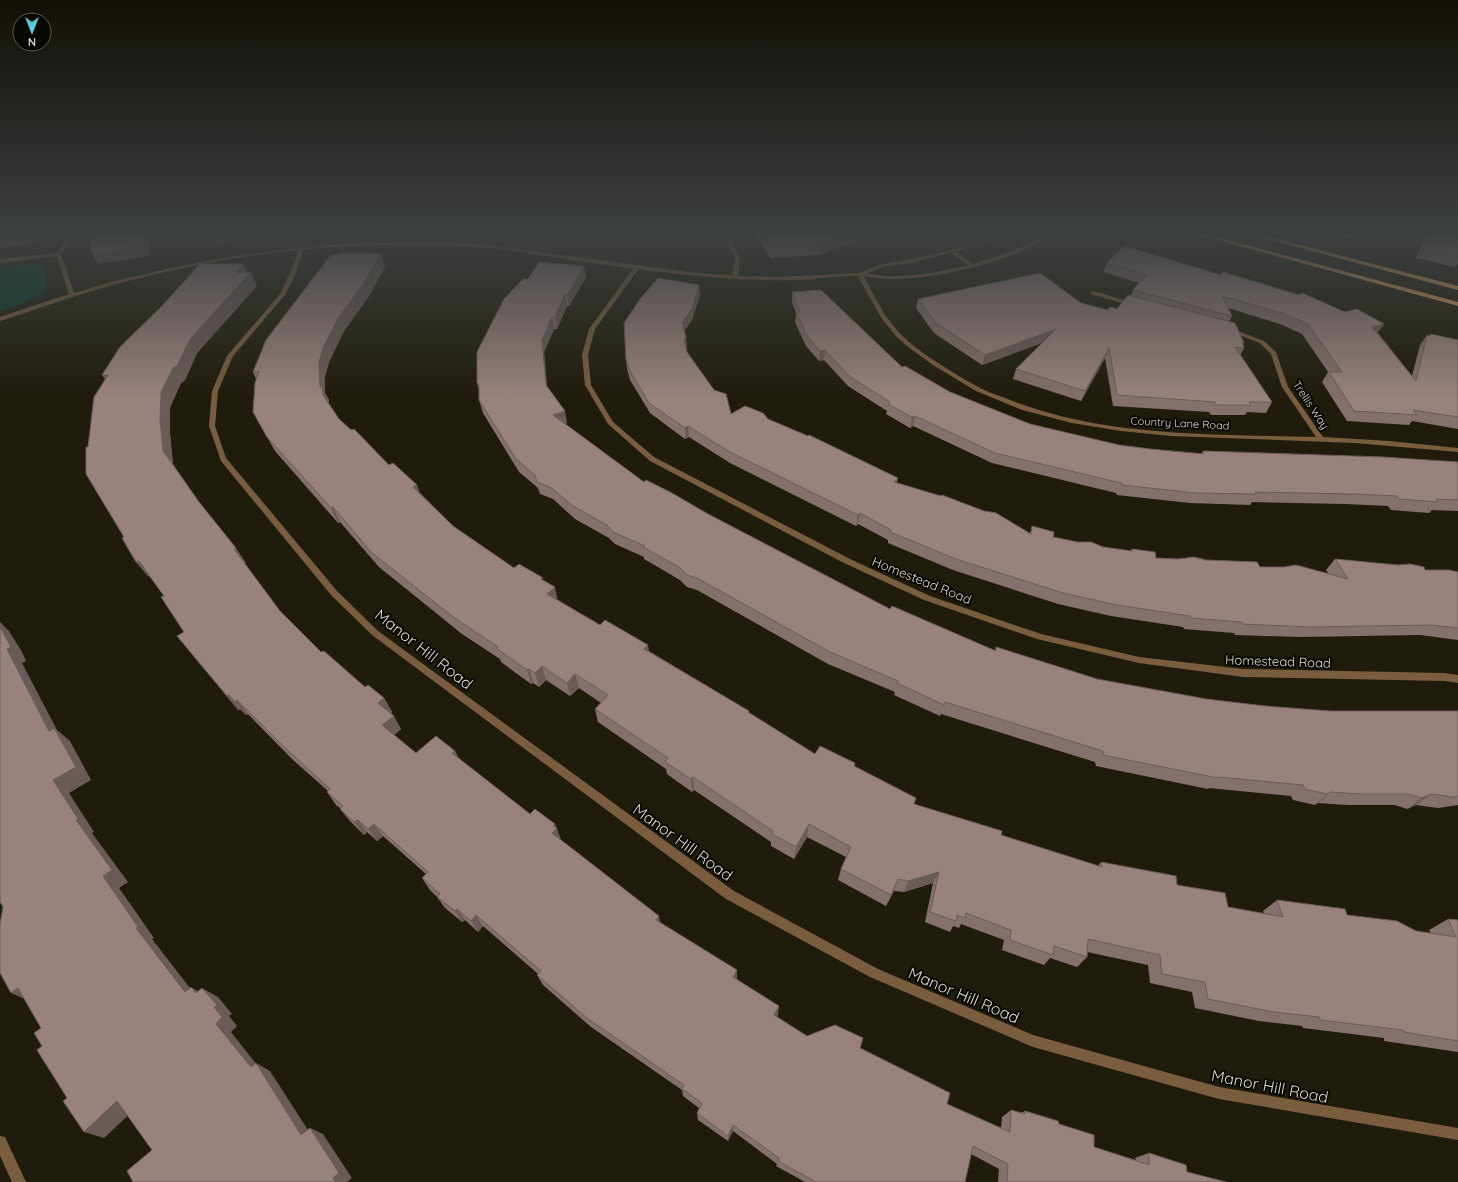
<svg xmlns="http://www.w3.org/2000/svg" width="1458" height="1182" font-family="Quicksand,sans-serif">
<rect width="100%" height="100%" fill="#201c0c"/>
<path fill="#033b28" d="M32,265H40L45,267C45,274 48,283 46,289C42,299 10,307 0,311V268Z"/>
<g fill="none" stroke-linecap="round" stroke-linejoin="round">
<path stroke="#3c392a" stroke-width="5.5" stroke-dasharray="5.5 2.5" stroke-linecap="butt" d="M974,246L989,242"/>
<path fill="#795d3e" fill-rule="evenodd" d="M950,250H954L974,265L969,266L950,252Z"/>
<path fill="#795d3e" fill-rule="evenodd" d="M69,234H73L61,254L75,295L74,296L69,295L57,256L0,263V259L57,253Z
M473,234H477L469,246H465V245Z
M719,234H724C739,247 743,259 737,278L732,277L735,257L727,242Z
M299,248L303,249L296,273L285,295L233,356L218,391L215,426L226,458L337,591L378,631L734,891L878,969L1033,1035L1219,1087L1458,1128V1140L1219,1099L1033,1047L870,977L726,899L372,635L331,595L221,461L209,426L212,391L227,356L280,294L290,273Z
M637,265L640,267L595,329L588,355L591,385L613,422L654,457L850,559L930,596L1041,634L1139,657L1243,669L1444,673L1458,675V683L1444,681L1243,677L1139,663L1037,639L924,600L844,563L650,461L608,424L585,385L582,355L589,329L635,266Z
M858,274L863,275C873,293 882,313 896,329C912,347 933,360 954,373C962,378 971,383 980,388C988,392 997,395 1005,398C1103,438 1213,434 1316,437L1282,387L1271,354L1260,343L1228,331V329L1230,328L1264,341L1276,352L1288,387L1323,437L1389,441L1458,448V452L1355,443L1171,436L1121,431L1072,423L1022,410L976,391L933,365L908,347L896,336L882,319L857,275Z
M1093,291L1134,303L1135,304L1132,306L1091,294L1090,293Z
M0,1136L5,1137L26,1182H12L0,1156Z"/>
<path fill="#795d3e" fill-rule="evenodd" d="M1005,234H1011L991,243L987,242Z
M1049,234H1055C1016,260 943,278 896,279C882,280 867,276 853,276C835,276 817,279 799,280C768,281 738,279 707,277C657,272 607,265 557,258C534,254 511,250 488,248C461,246 434,245 407,245C308,244 208,259 113,285C75,295 38,309 0,321V317L54,299L111,282L171,268L229,257L287,249L346,244L406,242L476,244L510,248L688,272L741,276L779,277L859,273L879,265L911,259L974,245L976,246L911,263L882,267L866,274C875,274 885,277 894,276C947,275 1002,258 1049,234Z"/>
<path fill="#d99f5c" fill-rule="evenodd" d="M1196,234H1206L1458,302V306Z
M1248,234H1258L1458,286V290Z"/>
</g>
<path fill="#84706c" d="M754,234H879L817,255L770,258Z
M1332,234H1353L1350,239Z
M1426,234H1458V265L1457,264L1455,267L1416,258Z
M381,254L385,267L369,296L344,331L329,362L325,376V393L329,400V404L339,419L420,493L453,526L514,568L544,581L558,600L600,625L649,651L749,711V713L815,754L855,763V767L914,804L1001,835L1098,866L1101,862L1177,885L1228,907L1264,914L1263,911L1277,900L1347,915L1416,931L1431,933L1429,930L1448,919L1458,920V1052L1384,1041V1038L1303,1028L1302,1026L1259,1021L1195,1008L1192,992L1150,983L1148,965L1087,952V957L1077,967L1050,958L1044,965L1002,950L1004,940L961,924L959,928L953,926L950,932L925,922L933,883L904,892L894,891L886,906L838,880L841,869L846,857L807,837L794,859L771,846V842L694,790L692,792L667,774L666,769L598,722L595,709L601,703L579,688L570,696L546,680L539,687L533,683L531,684L501,662L500,659L462,634L379,567L340,522L338,523L275,451L253,412L256,379L253,372Z
M1107,263L1378,333L1412,376L1420,345L1427,335L1429,336L1431,334L1458,340V429L1412,421L1409,425L1347,421L1322,382L1328,372L1302,334L1280,324L1228,308L1232,316L1229,322L1244,343L1243,346L1244,348L1240,355L1272,402L1266,413L1247,412L1245,415H1211L1209,412L1113,406L1105,358L1081,401L1013,379L1016,369L1042,343L982,365L934,333L916,308L918,299L1081,303L1108,310L1117,309L1131,296L1133,290L1139,283L1104,272Z
M584,266L586,277L569,306H567L557,329H554L544,352L547,387L567,423L565,424L644,482L708,514L890,609L995,651L996,647L1097,679L1206,699L1265,706L1330,711H1458V805L1438,808L1416,805L1407,809L1395,805H1347L1318,803L1315,805L1293,800L1291,796L1209,788L1208,789L1096,766L1095,762L941,714L940,716L894,695L895,692L828,664L697,590L687,587L680,580L644,559V557L615,544L609,538L575,519L553,499L540,494L538,488L519,472L483,413L479,400V392L477,383L528,279Z
M248,273L257,286L197,353L185,380L181,383L170,407V434L173,464L199,502L246,563H244L280,611L321,652L365,687L384,698L392,712L391,713L401,729L394,735L416,753L455,751L459,759L530,814L555,824L561,840L661,923L737,970V979L778,1015L777,1017L807,1036L860,1048L947,1104L1001,1128L1002,1117L1011,1110L1021,1113L1025,1111L1059,1124L1094,1147L1136,1160L1135,1158L1149,1153L1187,1172L1226,1182H998L999,1169L971,1154L965,1182H805L776,1166L777,1164L733,1131L728,1141L698,1120L697,1113L699,1108L683,1096L682,1090L591,1027L543,985L537,975L538,974L483,926L478,932L465,920L462,922L445,908L437,897L430,890L422,878L426,874L383,836L377,841L367,832L364,835L350,821L340,809V808L336,805L327,792L328,791L292,759L248,714L246,715L240,709L238,710L177,636L184,632L164,596L149,576H148L136,562L124,537L88,447Z
M792,292L902,367L950,392L1030,424L1119,445L1150,449L1201,454L1203,451L1458,462V511L1432,510L1429,513L1391,510L1388,506L1345,504L1252,502L1250,505L1190,503L1117,495L1116,493L992,463L913,426L910,428L886,414L887,411L848,386L824,360L819,361L806,346L795,322L796,313L792,302Z
M700,295L692,320L684,331L687,347L686,348L687,352L731,414L768,419L897,483L1030,533L1032,526L1053,537L1103,547L1131,551L1132,549L1156,558L1206,560L1260,567L1328,573L1326,570L1335,559L1425,570L1458,572V640L1420,635L1300,637L1235,635L1234,633L1184,629L1183,627L1111,616L1058,604L953,570L888,543V540L858,524L856,526L730,463L689,437L685,439L650,413L630,380L627,369L626,359Z"/>
<path fill="#6b5b58" d="M29,234H42L35,244L0,248V238Z
M145,234H151L148,256L98,264L93,255Z
M223,234H265V236L217,244L213,236Z
M852,234H879L817,255V245Z
M381,254L385,267L369,296L344,331L329,362L325,376V393L329,400V410L320,387L319,362L323,348L338,318Z
M244,264L249,275L251,272L257,286L197,353L185,380L181,383L170,407V434L173,466L163,451L160,419L161,392L173,368L190,339L236,273Z
M584,266L586,277L569,306L568,294Z
M699,285L700,295L692,320L682,334V323Z
M565,294L567,306L557,329L555,317Z
M552,317L554,329L544,352L548,397L546,385L542,340Z
M1384,324L1377,334L1372,327Z
M1056,329L1052,339L982,365L985,355Z
M686,337L687,347L685,350L684,340Z
M1109,348L1105,358L1081,401L1085,391Z
M825,350L824,360L819,361L820,351Z
M102,375H108L112,390Z
M565,411L567,423L555,427L553,415Z
M915,416L913,426L910,428L912,417Z
M688,426L689,437L685,439V428Z
M898,478L896,489L894,482Z
M417,485L422,499L413,487Z
M333,507L340,522L338,523L331,508Z
M860,513L858,524L856,526L858,515Z
M236,548L246,563L243,564L234,549Z
M139,561L150,575L148,576L136,562Z
M555,587L558,602L547,594Z
M0,622L9,631L22,652L26,661L22,663L57,730L70,741L91,780L69,793L94,832L92,833L128,882L119,888L154,938L152,939L200,1001L185,992L136,928L103,876L76,820L53,780L49,731L7,649L0,628Z
M648,645L650,659L644,649Z
M542,666L546,680L539,687L535,673Z
M529,669L533,683L531,684L527,670Z
M575,674L579,688L570,696L567,683Z
M229,695L240,709L238,710L227,696Z
M384,698L392,712L386,717L378,703Z
M237,700L248,714L246,715L235,702Z
M394,716L401,729L390,739L382,725Z
M455,751L462,764L452,753Z
M693,777L694,790L692,792L691,779Z
M1331,792L1318,803L1315,805L1327,794Z
M1431,794L1416,805L1407,809L1421,798Z
M358,820L367,832L364,835L354,822Z
M374,824L383,836L377,841L368,829Z
M555,824L561,840L552,833L553,826Z
M809,824L807,837L794,859L796,847Z
M939,872L933,883L904,892L908,881Z
M898,879L894,891L886,906L891,895Z
M457,909L465,920L462,922L455,911Z
M476,915L483,926L478,932L471,921Z
M659,916L661,926L656,920Z
M737,970V980L733,977Z
M191,987L206,996L196,993Z
M18,988L32,1002L11,993Z
M202,988L218,997L232,1014L229,1016L237,1026L231,1032L257,1065L256,1063L270,1071L315,1141L301,1135L251,1067L216,1024L214,1007Z
M779,1006L778,1015L773,1024L774,1015Z
M117,1101L136,1108L104,1138L84,1132Z
M733,1125V1131L728,1141V1136Z
M310,1128L323,1134L352,1178L347,1182H335L333,1178Z"/>
<path fill="#99827e" stroke="#6b5b58" d="M0,234H29V235L0,238Z
M95,234H145L143,247L93,255L90,243L92,238Z
M213,234H223L213,236Z
M761,234H852L817,245L770,248Z
M1428,234H1458V257L1422,249Z
M1124,246L1221,275L1223,272L1299,295L1302,293L1345,312L1357,309L1384,324L1372,327L1416,381L1427,335L1430,336L1431,334L1458,340V417L1413,410L1417,415L1354,411L1329,372H1342L1308,324L1285,314L1222,296L1232,316L1133,290L1146,275L1107,263Z
M345,253L381,254L364,283L338,318L323,348L319,362L320,387L322,386L323,395L339,419L351,430L354,429L389,465L393,463L417,485L413,487L453,526L514,568L519,564L543,578L541,579L555,587L547,594L600,625L605,620L648,645L644,649L749,711L748,712L815,754L820,746L855,763L854,766L916,798L914,804L1002,831L1001,835L1102,867L1101,862L1176,876L1177,885L1225,893L1228,907L1283,917L1277,900L1345,909L1347,915L1397,921L1416,931L1456,937L1448,919L1458,920V1041L1404,1032L1403,1030L1320,1020L1319,1017L1274,1012L1208,999L1205,982L1162,974L1160,955L1088,939L1087,957L1054,946L1053,955L1010,940L1011,930L966,913L965,918L957,915L956,921L930,912L939,872L908,881L898,879L891,895L841,869L851,847L809,824L796,847L772,834L773,831L693,777L691,779L665,762L668,758L595,709L608,695L575,674L567,683L542,666L535,673L529,669L527,670L496,648L498,647L456,619L372,553L333,507L331,508L267,437L253,412L255,383L259,371L253,372L266,340L330,256Z
M539,262L584,266L568,294H565L555,317H552L542,340L546,385L565,411L553,415L644,482L646,480L672,493L708,514L890,609L892,606L996,651V647L1097,679L1206,699L1265,706L1330,711H1458V796L1454,797L1431,794L1421,798L1409,794H1360L1331,792L1327,794L1305,789L1303,785L1218,777V778L1103,755V751L945,702L944,705L897,683L898,681L830,652L697,578L687,575L679,567L643,547L645,546L613,532L607,525L573,506L550,487L537,482L535,475L516,459L479,400V385L477,383V352L504,299L523,279H528Z
M200,264H244L236,273L251,272L190,339L177,366L173,368L161,392L160,419L163,451L199,502L236,548L234,549L280,611L321,652L324,651L365,687L368,685L384,698L378,703L394,716L382,725L416,753L436,736L455,751L452,753L530,814L535,809L555,824L553,826L557,828L552,833L659,916L656,920L737,970L733,977L779,1006L774,1015L807,1036L835,1025L863,1038L860,1048L950,1093L947,1104L1010,1132L1011,1110L1025,1114V1111L1058,1121L1059,1124L1094,1135V1147L1149,1165V1153L1186,1165L1187,1172L1226,1182H1007L1008,1164L973,1146L965,1182H816L778,1161L779,1158L733,1125L728,1136L697,1113L702,1103L682,1089L684,1085L587,1018L537,975L541,971L476,915L471,921L457,909L455,911L437,897L440,894L422,878L428,872L374,824L368,829L358,820L354,822L340,809L343,806L327,792L330,789L282,745L237,700L235,702L229,695L227,696L177,636L184,632L161,597L164,596L139,561L136,562L122,538L124,537L86,474V447H88L94,397L108,375H102L120,347L161,307Z
M1040,273L1081,303L1108,310L1110,307L1117,309L1128,295L1235,323L1244,343H1242L1244,348L1235,347L1272,402H1249L1251,405H1216L1215,402L1117,395L1109,348L1085,391L1016,369L1056,329L985,355L936,323L918,299Z
M658,278L699,285L692,309L682,323L686,337L684,340L687,352L714,390L726,394L731,414L745,406L763,413L768,419L808,436L809,435L898,478L894,482L941,496L942,495L984,511L996,513L1031,534L1032,526L1054,532L1053,537L1077,542H1091L1103,547L1132,551V549L1155,552L1156,558L1178,559L1194,557L1206,560L1257,562L1260,567H1284L1296,565L1348,579L1335,559L1398,565L1410,564L1424,567L1425,570H1449L1458,572V628L1431,625L1309,627L1243,624L1242,622L1191,618L1190,616L1117,605L1063,593L956,559L890,532L891,530L860,513L858,515L730,452L688,426L685,428L649,403L629,369L626,359L624,323L640,299Z
M821,290L902,367L905,366L950,392L1030,424L1119,445L1150,449L1204,454L1203,451L1383,457L1458,462V500L1436,499L1438,502L1399,499L1397,496L1353,494L1255,492L1256,494L1196,493L1122,485L1121,483L995,453L915,416L912,417L888,404L890,402L849,376L825,350L820,351L807,336L796,312H800L792,292Z
M0,627L11,647L7,649L49,731L54,728L76,767L53,780L78,819L76,820L112,870L103,876L138,927L136,928L185,992L191,987L196,993L202,988L217,1005L214,1007L222,1017L216,1024L251,1067L256,1063L301,1135L310,1128L339,1173L333,1178L335,1182H133L127,1171L152,1150L117,1101L84,1132L63,1101L67,1098L37,1050L42,1046L34,1033L41,1028L18,988L11,993L0,973V924L3,907L0,902Z"/>
<linearGradient id="sky" x2="0" y2="1"><stop stop-color="#120f07"/><stop offset="0.58" stop-color="#3c4040"/><stop offset="1" stop-color="#3c4040" stop-opacity="0"/></linearGradient>
<rect width="1458" height="400" fill="url(#sky)"/>
<g text-anchor="middle" dominant-baseline="central" stroke-width="4" stroke-linejoin="round" paint-order="stroke">
<g font-size="11" fill="#dedbd1" stroke="#080702">
<text transform="translate(1311 405) rotate(57)">Trellis Way</text>
<text transform="translate(1180 423) rotate(3)">Country Lane Road</text>
</g>
<g font-size="13" fill="#dedbd1" stroke="#080702">
<text transform="translate(922 580) rotate(22)">Homestead Road</text>
<text transform="translate(1278 661) rotate(2)">Homestead Road</text>
</g>
<g font-size="16" fill="#dedbd1" stroke="#080702">
<text transform="translate(424 649) rotate(38)">Manor Hill Road</text>
<text transform="translate(683 842) rotate(36)">Manor Hill Road</text>
<text transform="translate(964 995) rotate(23)">Manor Hill Road</text>
<text transform="translate(1270 1086) rotate(11)">Manor Hill Road</text>
</g>
</g>
<g transform="translate(32 32) rotate(180)"><circle r="19" fill="#080702" stroke="#5e5c55"/>
<path d="M0-3L7 15L0 10L-7 15Z" fill="#54cade"/>
<text y="-6" font-size="11" font-weight="bold" text-anchor="middle" fill="#dedbd1">N</text>
</g>
</svg>
